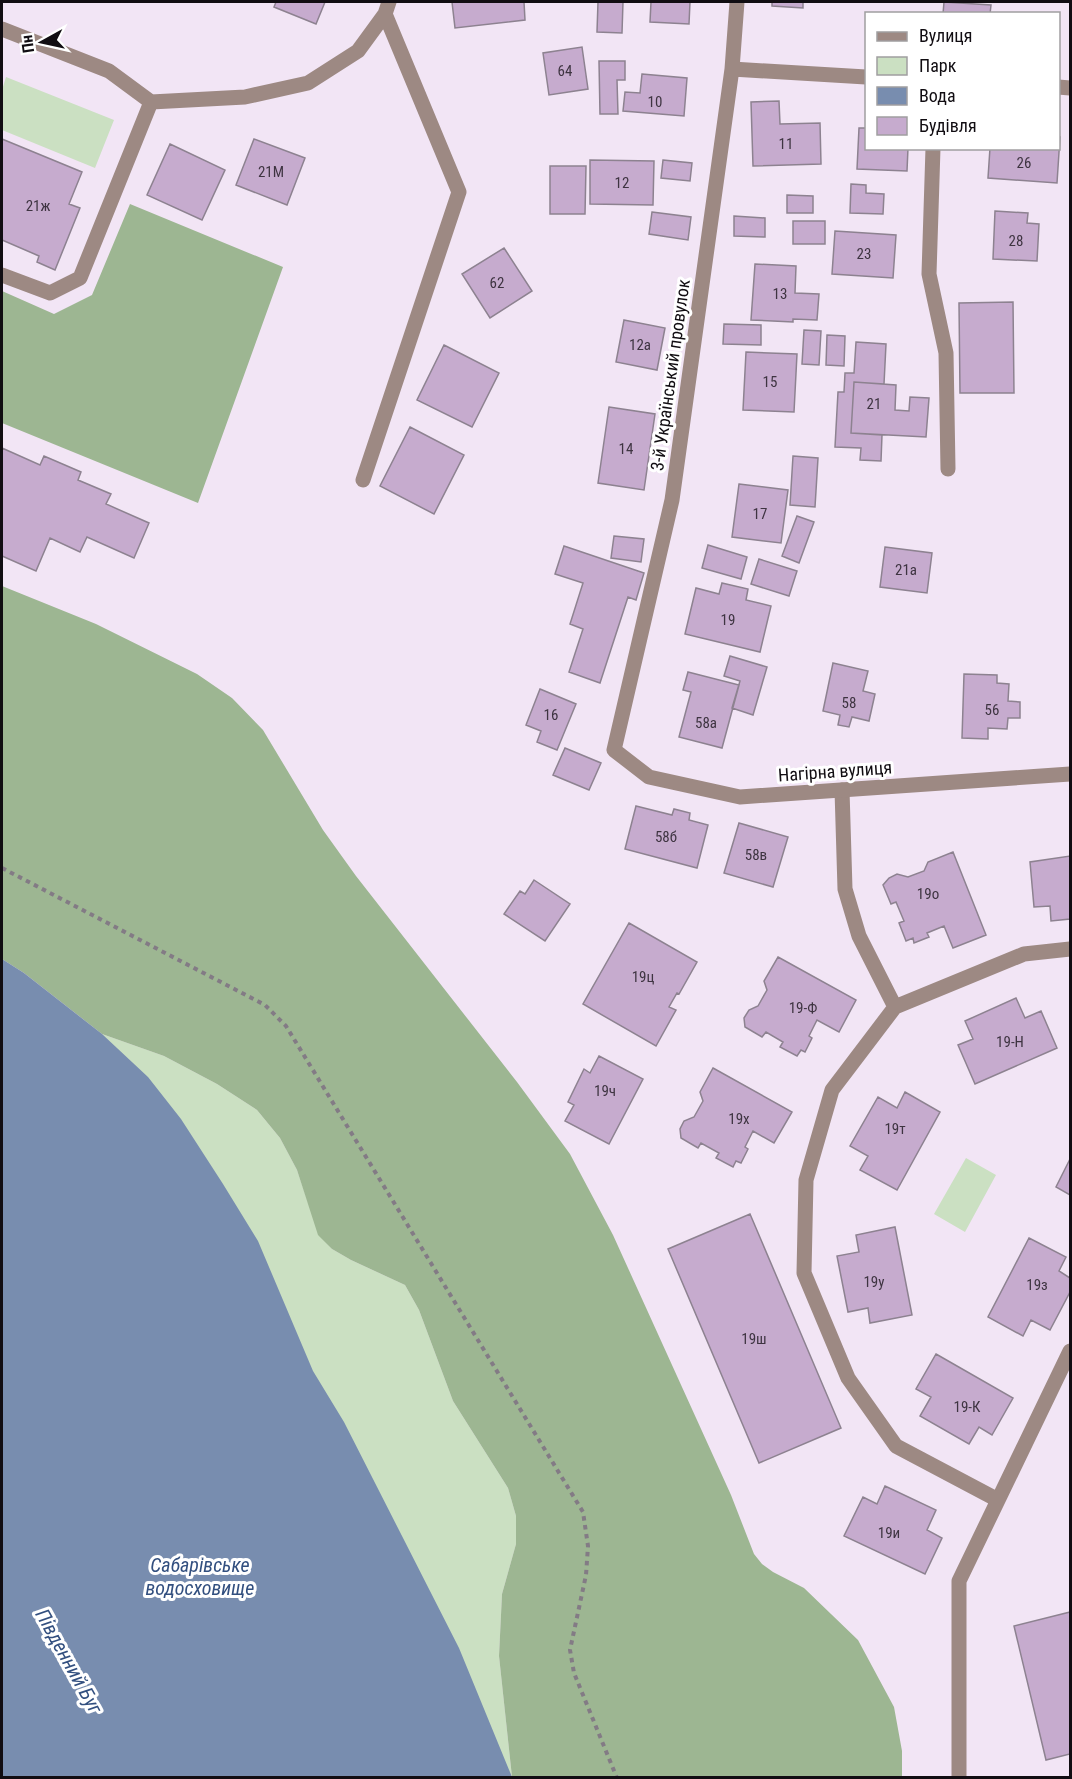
<svg xmlns="http://www.w3.org/2000/svg" width="1072" height="1779" font-family="'Roboto Condensed',sans-serif">
<rect width="100%" height="100%" fill="#f2e5f5"/>
<path fill="#cbe0c2" d="M6,77L114,120L95,168L2,130V90Z
M2,959L102,1034L164,1056L217,1084L257,1110L280,1138L297,1170L319,1235L332,1249L351,1260L405,1285L419,1310L453,1401L508,1488L516,1516V1544L502,1594L499,1656L512,1777Z
M966,1158L996,1175L965,1232L934,1214Z"/>
<path fill="#9db692" d="M130,204L283,267L198,503L2,423V291L54,314L92,295Z
M2,586L96,624L197,674L232,698L263,730L323,830L356,876L517,1082L570,1154L613,1235L731,1495L754,1554L762,1564L773,1572L804,1588L858,1640L894,1707L902,1751V1777H512L499,1656L502,1594L516,1544V1516L508,1488L453,1401L419,1310L405,1285L351,1260L332,1249L318,1235L297,1170L280,1138L257,1110L217,1084L164,1056L102,1034L24,973L2,959Z"/>
<path fill="#788daf" d="M2,959L24,973L102,1034L148,1077L181,1119L223,1184L258,1241L313,1371L344,1422L459,1648L512,1777H2Z"/>
<path fill="#c6abce" stroke="#8d8290" stroke-width="1.5" d="M276,2H325L316,24L274,7Z
M452,2H524L525,20L455,28Z
M598,2H623L622,33L597,32Z
M651,2H690L689,24L650,22Z
M772,2H803V8L772,6Z
M944,2L991,5L990,14H943Z
M582,47L588,89L549,95L543,53Z
M599,61H625V80H617L618,114H600Z
M642,74L687,78L684,116L623,111L625,92L640,93Z
M779,101L780,124L820,123L821,164L753,166L751,102Z
M859,128H866V148H908L907,171L857,169Z
M1058,137H1060L1057,183L988,178L990,148H1058Z
M2,139L82,172L69,204L80,208L55,270L37,262L39,256L2,240Z
M254,139L305,158L287,205L236,185Z
M170,144L225,170L202,220L147,195Z
M590,160L654,161L653,205L590,204Z
M663,160L692,163L690,181L661,178Z
M550,166H586L585,214H550Z
M851,184L866,185V193L884,194L883,214L850,213Z
M787,195L813,196V213H787Z
M995,211L1028,213L1027,223L1039,224L1037,261L993,259Z
M652,212L691,217L688,240L649,234Z
M734,216L765,218V237L734,236Z
M793,221H825V244H793Z
M835,231L896,235L893,278L832,274Z
M504,248L532,291L490,318L462,274Z
M755,264L796,266L795,293L819,294L817,320L793,319V322L751,320Z
M1013,302L1014,393H960L959,303Z
M624,320L665,328L657,370L616,362Z
M724,324L761,325V345L723,344Z
M804,330L821,331L819,365L802,364Z
M827,335L845,336L844,366L826,365Z
M856,342L886,344L884,384L854,382L851,433L882,435L881,461L860,460L861,448L835,447L838,392H844L845,373H854Z
M444,345L499,373L472,427L417,400Z
M746,352L797,354L794,412L743,410Z
M854,382L896,385L895,410L909,411L910,397L929,398L926,437L851,433Z
M609,407L655,414L644,490L598,483Z
M410,427L464,455L434,514L380,486Z
M2,448L40,465L44,456L81,472L78,480L111,494L106,504L149,523L134,558L87,537L80,552L50,538L36,571L2,556Z
M793,456L818,458L815,507L790,505Z
M739,484L788,490L781,543L732,537Z
M797,516L814,522L799,563L782,556Z
M614,536L644,539L641,562L611,558Z
M708,545L747,557L741,579L702,568Z
M564,546L644,573L636,600L628,597L600,683L569,672L583,629L570,624L583,583L555,574Z
M885,547L932,553L927,593L880,587Z
M759,559L797,571L789,596L751,584Z
M722,583L748,589L746,600L771,606L760,652L685,634L696,588L719,594Z
M730,656L767,667L753,715L732,708L740,681L724,676Z
M833,663L868,671L863,691L875,694L869,721L852,717L849,727L838,725L840,715L823,711Z
M688,672L739,685L722,748L679,737L691,692L683,690Z
M964,674L997,675V683L1009,684L1008,701L1020,702V718H1008L1007,729L988,728V739L962,738Z
M540,689L576,704L557,750L537,742L541,731L526,725Z
M565,748L601,763L589,790L553,775Z
M636,806L672,815L674,809L690,813L689,820L708,825L697,868L625,849Z
M739,823L788,837L773,887L724,873Z
M953,852L986,935L953,948L944,926L927,933L929,937L914,943L913,938L906,941L899,923L904,921L896,902L891,904L883,885L889,878L897,874L908,877L924,871L928,862Z
M1070,856V919L1051,921L1050,906L1034,907L1030,862Z
M534,880L570,904L545,941L504,914L520,891L525,894Z
M629,923L697,962L679,994L677,993L669,1007L676,1010L656,1046L583,1004Z
M778,957L856,1000L839,1032L817,1020L809,1036L812,1038L805,1052L801,1050L797,1056L780,1047L783,1042L766,1032L762,1037L745,1027L744,1018L749,1010L758,1006L767,990L764,981Z
M1016,998L1025,1018L1041,1011L1057,1048L975,1084L958,1045L973,1039L965,1021Z
M599,1056L643,1079L609,1144L565,1121L574,1105L568,1102L584,1069L590,1073Z
M713,1068L792,1112L774,1143L753,1131L745,1147L748,1149L741,1163L736,1161L733,1167L716,1158L719,1153L701,1143L698,1148L681,1138L680,1129L684,1121L694,1117L703,1101L700,1092Z
M905,1092L940,1112L897,1190L860,1170L868,1156L850,1146L878,1097L897,1108Z
M1070,1159V1195L1056,1187Z
M750,1214L841,1428L759,1463L668,1249Z
M895,1227L912,1315L870,1323L868,1308L848,1312L837,1256L859,1252L856,1235Z
M1029,1238L1066,1257L1059,1271L1070,1278V1292L1050,1330L1031,1320L1023,1336L988,1317Z
M936,1354L1013,1398L992,1435L979,1427L969,1444L920,1416L931,1397L916,1389Z
M885,1486L936,1510L927,1530L942,1538L925,1574L844,1536L863,1497L877,1504Z
M1070,1612V1754L1046,1760L1014,1626Z"/>
<g fill="none" stroke-linecap="round" stroke-linejoin="round">
<path stroke="#837b85" stroke-width="4" stroke-dasharray="4.5 4.5" stroke-linecap="butt" d="M2,868L265,1005L286,1026L583,1512L588,1546L586,1575L570,1650L574,1673L617,1778"/>
<path stroke="#9d8983" stroke-width="15" d="M2,29L109,71L151,102L245,97L308,83L358,51L385,14L389,2
M933,148L929,274L946,353L948,469
M2,275L50,293L80,278L151,102
M363,480L459,192L385,14
M842,790L845,889L859,936L895,1007
M998,1500L896,1446L848,1378L804,1273L806,1180L832,1090L895,1007L1024,954L1070,949
M959,1778V1581L1070,1351"/>
<path stroke="#9d8983" stroke-width="15" d="M737,2L732,69L672,500L614,750L649,777L740,797L1070,774
M732,69L866,77
M1058,87L1070,88"/>
</g>
<g text-anchor="middle" dominant-baseline="central" stroke-width="6" stroke-linejoin="round" paint-order="stroke">
<g font-size="15" fill="#3e3441">
<text x="565" y="71">64</text>
<text x="655" y="102">10</text>
<text x="786" y="144">11</text>
<text x="1024" y="163">26</text>
<text x="271" y="172">21М</text>
<text x="622" y="183">12</text>
<text x="38" y="206">21ж</text>
<text x="1016" y="241">28</text>
<text x="864" y="254">23</text>
<text x="497" y="283">62</text>
<text x="780" y="294">13</text>
<text x="640" y="345">12а</text>
<text x="770" y="382">15</text>
<text x="874" y="404">21</text>
<text x="626" y="449">14</text>
<text x="760" y="514">17</text>
<text x="906" y="570">21а</text>
<text x="728" y="620">19</text>
<text x="849" y="703">58</text>
<text x="992" y="710">56</text>
<text x="551" y="715">16</text>
<text x="706" y="723">58а</text>
<text x="666" y="837">58б</text>
<text x="756" y="855">58в</text>
<text x="928" y="894">19о</text>
<text x="643" y="977">19ц</text>
<text x="803" y="1008">19-Ф</text>
<text x="1010" y="1042">19-Н</text>
<text x="605" y="1091">19ч</text>
<text x="739" y="1119">19х</text>
<text x="895" y="1129">19т</text>
<text x="874" y="1282">19у</text>
<text x="1037" y="1285">19з</text>
<text x="754" y="1339">19ш</text>
<text x="967" y="1407">19-К</text>
<text x="889" y="1533">19и</text>
</g>
<g font-size="18" fill="#110d12" stroke="#fff">
<text transform="translate(670 375) rotate(-82)">3-й Український провулок</text>
<text transform="translate(835 771) rotate(-4)">Нагірна вулиця</text>
</g>
<g font-size="20" font-style="italic" fill="#324f7f" stroke="#fff">
<text x="200" y="1565">Сабарівське<tspan x="200" dy="23">водосховище</tspan></text>
<text transform="translate(69 1661) rotate(61)">Південний Буг</text>
</g>
</g>
<rect width="1072" height="1779" fill="none" stroke="#110d12" stroke-width="6"/>
<rect x="865" y="12" width="195" height="138" fill="#ffffff" stroke="#a09ea0" stroke-width="1.5"/>
<rect x="877" y="32" width="30" height="9" fill="#9d8983" stroke="#a09ea0" stroke-width="1.5"/>
<text x="919" y="42" font-size="18" fill="#110d12">Вулиця</text>
<rect x="877" y="57" width="30" height="18" fill="#cbe0c2" stroke="#a09ea0" stroke-width="1.5"/>
<text x="919" y="72" font-size="18" fill="#110d12">Парк</text>
<rect x="877" y="87" width="30" height="18" fill="#788daf" stroke="#a09ea0" stroke-width="1.5"/>
<text x="919" y="102" font-size="18" fill="#110d12">Вода</text>
<rect x="877" y="117" width="30" height="18" fill="#c6abce" stroke="#a09ea0" stroke-width="1.5"/>
<text x="919" y="132" font-size="18" fill="#110d12">Будівля</text>
<g transform="translate(42 42) rotate(262)" stroke="#ffffff" stroke-width="4.5" paint-order="stroke">
<path d="M0-4.5L10 22L0 15L-10 22Z" fill="#110d12"/>
<text y="-9" font-size="16" font-weight="bold" text-anchor="middle" fill="#110d12">Пн</text>
</g>
</svg>
